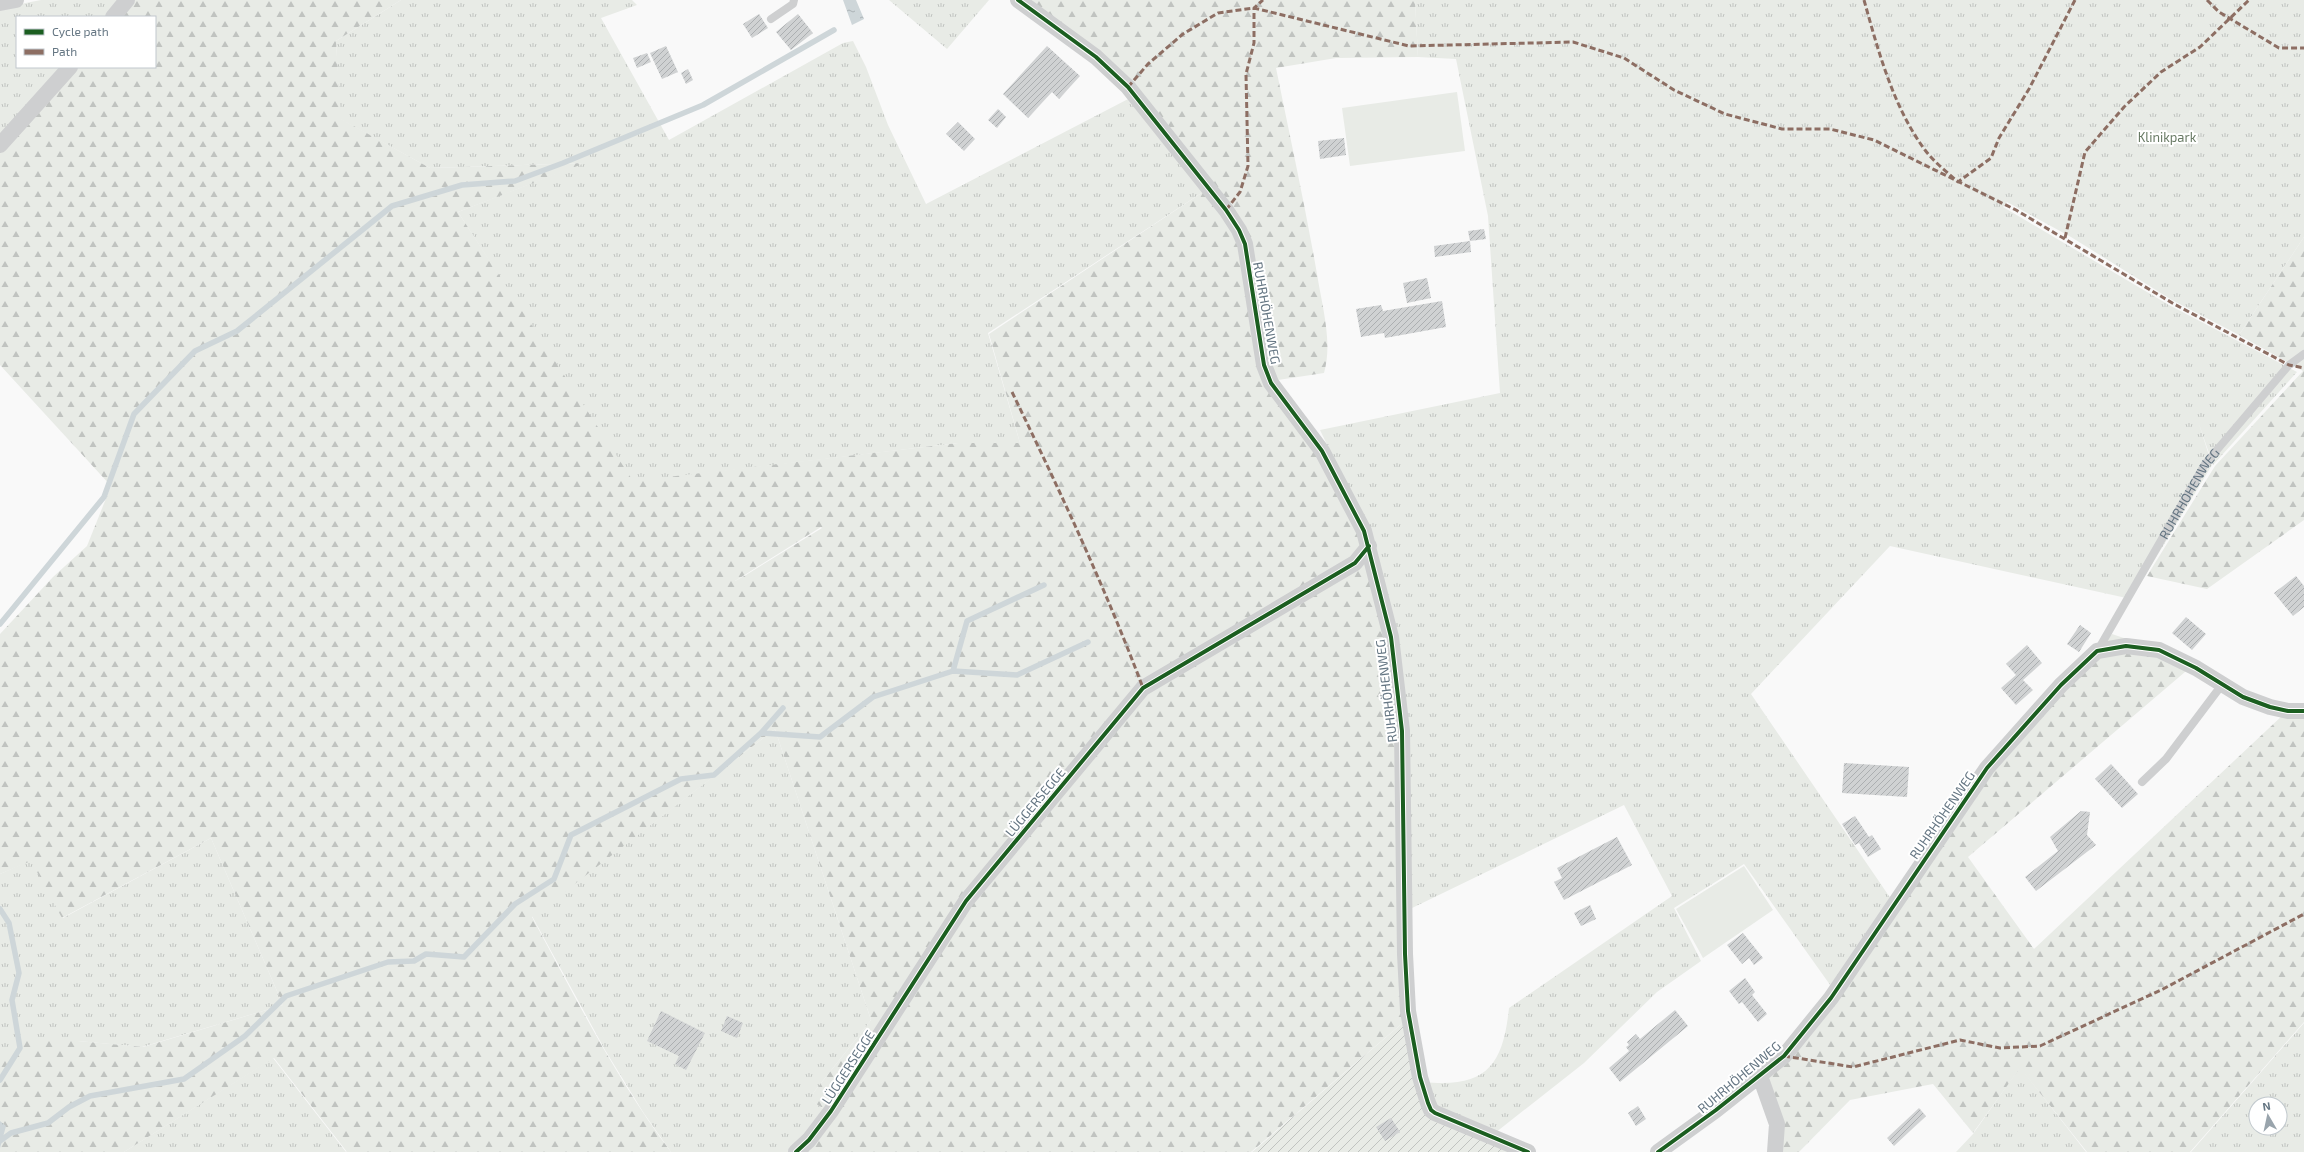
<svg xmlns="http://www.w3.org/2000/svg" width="2304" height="1152" font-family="'Exo 2',sans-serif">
<defs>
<pattern id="grass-tufts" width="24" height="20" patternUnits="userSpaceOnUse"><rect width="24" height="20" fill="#e8ebe6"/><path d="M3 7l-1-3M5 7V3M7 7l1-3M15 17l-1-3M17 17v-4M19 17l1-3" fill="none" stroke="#c0c3c0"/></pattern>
<pattern id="forest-firs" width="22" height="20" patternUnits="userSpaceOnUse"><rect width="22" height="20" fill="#e8ebe6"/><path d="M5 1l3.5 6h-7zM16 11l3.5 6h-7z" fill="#c0c3c0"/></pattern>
<pattern id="garden-furrows" width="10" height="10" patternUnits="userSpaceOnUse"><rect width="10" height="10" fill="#e8ebe6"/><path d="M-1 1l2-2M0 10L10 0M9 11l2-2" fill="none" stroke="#c0c3c0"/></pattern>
<pattern id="water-ripples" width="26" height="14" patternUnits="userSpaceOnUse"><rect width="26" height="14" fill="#ced6d9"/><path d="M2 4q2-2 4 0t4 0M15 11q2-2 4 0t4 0" fill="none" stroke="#abb2b5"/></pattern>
<pattern id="building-hatch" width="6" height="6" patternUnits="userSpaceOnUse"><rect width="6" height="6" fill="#d0d2d3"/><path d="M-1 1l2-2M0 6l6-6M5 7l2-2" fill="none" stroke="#acafb1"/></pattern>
</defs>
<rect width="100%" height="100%" fill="#f9f9f9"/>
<path fill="url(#grass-tufts)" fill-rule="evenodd" d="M41,0H123L108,17H17V67H66L0,141V8Z
M401,0H632L637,5L601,18L669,140L843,43L853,41L866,67L888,125L926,204L1132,97L1203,192L988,333L1020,443H958L631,482L458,212L583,163L430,168L340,119L336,41Z
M889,0H989L947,49Z
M1415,0H2304V237L2239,335L2172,300L2071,237L2007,202L2003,207L2169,305L2297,372L2213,465L2199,424L2212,465L2131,599L1890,546L1751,694L1891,899L1833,989L1744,864L1674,908L1701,961L1657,992L1584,1063L1495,1133L1436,1109L1424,1082C1486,1088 1503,1066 1509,1008L1672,896L1624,805L1410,909L1375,544L1320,430L1500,393L1488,216L1456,59L1418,57Z
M775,729L871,1020L814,1092L812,1101L828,1112L793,1152H671L643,1112L605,1050L532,916Z
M211,838L283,1005L142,1047L78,1041H18L0,1062V874L31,860L63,918Z
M2304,1023V1152H2191ZM2256,1104H2280V1128H2256Z
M273,1058L346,1152H124Z
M2020,1067L2086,1152H1956L1973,1134Z"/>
<path fill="url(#forest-firs)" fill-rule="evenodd" d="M133,0H401L336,41L341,119L430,168L585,163L458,212L633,481L958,443H1020L989,334L1203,192L1238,236L1261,371L1302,425L1363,538L1386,637L1399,732L1405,1021L1251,1152H801L828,1111L811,1101L814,1092L871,1020L775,729L532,917C575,997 616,1079 671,1152H347L274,1058L124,1152H0V1061L18,1040L78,1041L143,1047L283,1005L211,838L62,918L31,861L0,874V634L53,577L87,546L111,486L0,365V149L77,67H155V17H119ZM822,528L746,575L735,581L821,527Z
M1023,0H1415L1418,57L1336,58L1276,68C1290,137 1305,205 1317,274C1322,306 1333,342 1324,373L1278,380L1270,367L1248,240L1130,84Z
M2304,237V520L2207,589L2147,576L2215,466L2303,371L2239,335Z
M2112,634L2171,654L2192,666L1968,857L2034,949L2284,714L2304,712V1022L2190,1152H2087L2020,1068L1973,1133L1933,1084L1850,1100L1799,1152H1777L1764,1075L1836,1000L1989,770Z"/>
<path fill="url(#garden-furrows)" d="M1405,1021L1432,1115L1519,1152H1252Z"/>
<path fill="#e8ebe6" d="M1457,92L1465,151L1350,166L1342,108Z
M1744,866L1773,910L1703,958L1676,909Z"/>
<path fill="url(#water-ripples)" d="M843,0H856L864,19L852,25Z
M0,1121L6,1126L0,1148Z"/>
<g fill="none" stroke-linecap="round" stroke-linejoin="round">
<path stroke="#ced6d9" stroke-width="5.5" d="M0,624L104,497L134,414L195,351L237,331L392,206L462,185L515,181L563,163L703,105L834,30
M953,671L967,621L1044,585
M761,733L783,708
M0,909L9,923L19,973L12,1000L20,1048L0,1080
M0,1141L11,1133L48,1123L69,1107L90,1096L184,1079L245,1036L286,996L388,962L414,961L426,954L464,957L515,904L554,879L571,835L681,779L714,775L761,733L820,737L873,697L953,671L1017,675L1088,642"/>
</g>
<path fill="url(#building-hatch)" d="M759,14L768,28L752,38L743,24Z
M798,14L813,33L791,50L776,32Z
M666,46L678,72L662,79L650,53Z
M1047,46L1080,76L1059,99L1052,92L1028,118L1003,94Z
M647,53L651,62L637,68L633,58Z
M688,69L693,80L686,84L681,73Z
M998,109L1006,117L997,128L988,120Z
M958,122L975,139L964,151L946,134Z
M1344,138L1346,155L1320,159L1318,141Z
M1484,229L1486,239L1470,241L1468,231Z
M1470,241L1471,252L1435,257L1434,246Z
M1427,278L1431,298L1407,303L1403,283Z
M1442,301L1446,327L1385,338L1384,333L1361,337L1356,309L1381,305L1383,311Z
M2296,576L2304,586V607L2293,616L2274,593Z
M2186,617L2206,634L2192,650L2172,633Z
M2080,625L2091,633L2079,652L2067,644Z
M2027,645L2042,663L2023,680L2033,690L2016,705L2001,688L2016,675L2006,664Z
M1844,763L1909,767L1907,797L1842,793Z
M2111,764L2138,794L2122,808L2095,779Z
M2081,811L2090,812L2087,835L2096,845L2036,891L2025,877L2058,851L2050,837Z
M1855,816L1869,837L1872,835L1881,849L1868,857L1859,843L1855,845L1842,824Z
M1617,837L1632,865L1564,900L1554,882L1562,878L1557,868Z
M1590,905L1596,919L1581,926L1574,913Z
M1743,933L1763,958L1754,965L1749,958L1742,964L1727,945Z
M1745,978L1755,992L1752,995L1767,1014L1758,1022L1742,1002L1739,1004L1729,991Z
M1675,1010L1688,1026L1620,1082L1609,1068L1629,1051L1626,1047L1629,1045L1627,1042L1636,1034L1640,1039Z
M661,1011L705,1033L686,1070L675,1064L679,1056L647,1041Z
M727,1016L743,1023L737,1038L721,1031Z
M1638,1106L1646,1119L1636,1126L1628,1113Z
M1919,1108L1926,1116L1894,1146L1887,1138Z
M1391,1118L1400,1132L1385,1141L1376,1127Z"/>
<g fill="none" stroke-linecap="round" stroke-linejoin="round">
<g stroke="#cecfd0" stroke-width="8">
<path d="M771,19L793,4L794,0"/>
<path id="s1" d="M2098,650L2205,464L2289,365L2304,354"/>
<path d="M2142,782L2166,759L2221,686"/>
</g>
<path stroke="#cecfd0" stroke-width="16" d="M1018,0L1096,57L1128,87L1226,210L1239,230L1245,244L1264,365L1271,383L1322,451L1364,531L1391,637L1402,731L1405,954L1408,1011L1420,1077L1428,1103L1431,1110L1435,1113L1528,1152
M0,3L16,0
M113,17L127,0
M0,145L70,67
M1760,1076L1777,1124L1775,1152
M796,1152L809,1140L831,1111L966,901L1143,688L1355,563L1369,546
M1658,1152L1716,1110L1784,1056L1831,998L1987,768L2061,685L2097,651L2126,646L2159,650L2196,668L2243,697L2270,707L2288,711H2304"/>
<path stroke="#8d6e63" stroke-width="3" stroke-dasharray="6 3" stroke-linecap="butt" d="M1864,0C1878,50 1893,107 1925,150C1934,162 1947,172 1958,182L1991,158L1999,138L2029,89L2075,0
M2207,0L2219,12L2279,48H2304
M1128,87L1148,64L1183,34L1218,13L1254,8L1409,46L1573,42L1624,58L1674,90L1725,114L1782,129H1830L1874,140L2016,210L2174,304L2289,365L2304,368
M1226,210L1240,192L1248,166L1246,74L1254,43V8L1263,0
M2065,238L2085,152L2124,107L2161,72L2200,47L2249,0
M1012,392C1059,489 1105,587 1143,688
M1784,1056L1853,1067L1960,1040L2000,1048L2040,1046L2163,989L2304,914"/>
<defs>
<path id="cycleway" d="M1018,0L1096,57L1128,87L1226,210L1239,230L1245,244L1264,365L1271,383L1322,451L1364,531L1391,637L1402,731L1405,954L1408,1011L1420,1077L1428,1103L1431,1110L1435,1113L1528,1152
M796,1152L809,1140L831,1111L966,901L1143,688L1355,563L1369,546
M1658,1152L1716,1110L1784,1056L1831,998L1987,768L2061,685L2097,651L2126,646L2159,650L2196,668L2243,697L2270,707L2288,711H2304"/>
</defs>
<use href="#cycleway" stroke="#fff" stroke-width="6"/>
<use href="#cycleway" stroke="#1b5e20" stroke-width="4"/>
</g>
<g text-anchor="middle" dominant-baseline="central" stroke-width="4" stroke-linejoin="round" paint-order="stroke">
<g font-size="13" fill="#687a64" stroke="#fff">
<text x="2167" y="137">Klinikpark</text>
</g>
<g font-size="13" fill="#657683" stroke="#fff">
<text transform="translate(1267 313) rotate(80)">RUHRHÖHENWEG</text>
<text stroke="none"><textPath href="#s1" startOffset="181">RUHRHÖHENWEG</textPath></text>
<text transform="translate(1386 691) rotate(-97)">RUHRHÖHENWEG</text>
<text transform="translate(1035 802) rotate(-50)">LÜGGERSEGGE</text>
<text transform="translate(1942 815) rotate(-55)">RUHRHÖHENWEG</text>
<text transform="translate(848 1067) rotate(-57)">LÜGGERSEGGE</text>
<text transform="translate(1739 1077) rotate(-40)">RUHRHÖHENWEG</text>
</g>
</g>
<rect x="16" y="16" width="140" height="52" fill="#ffffff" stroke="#c1c8cd"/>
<rect x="24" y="29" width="20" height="6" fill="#1b5e20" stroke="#c1c8cd"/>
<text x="52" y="36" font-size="12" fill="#657683">Cycle path</text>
<rect x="24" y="49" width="20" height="6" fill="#8d6e63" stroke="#c1c8cd"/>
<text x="52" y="56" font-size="12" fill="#657683">Path</text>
<g transform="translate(2268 1116) rotate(351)"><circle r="19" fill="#ffffff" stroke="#c1c8cd"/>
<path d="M0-3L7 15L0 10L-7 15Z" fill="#99a4ac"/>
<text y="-6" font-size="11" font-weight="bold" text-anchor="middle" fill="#657683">N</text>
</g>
</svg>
